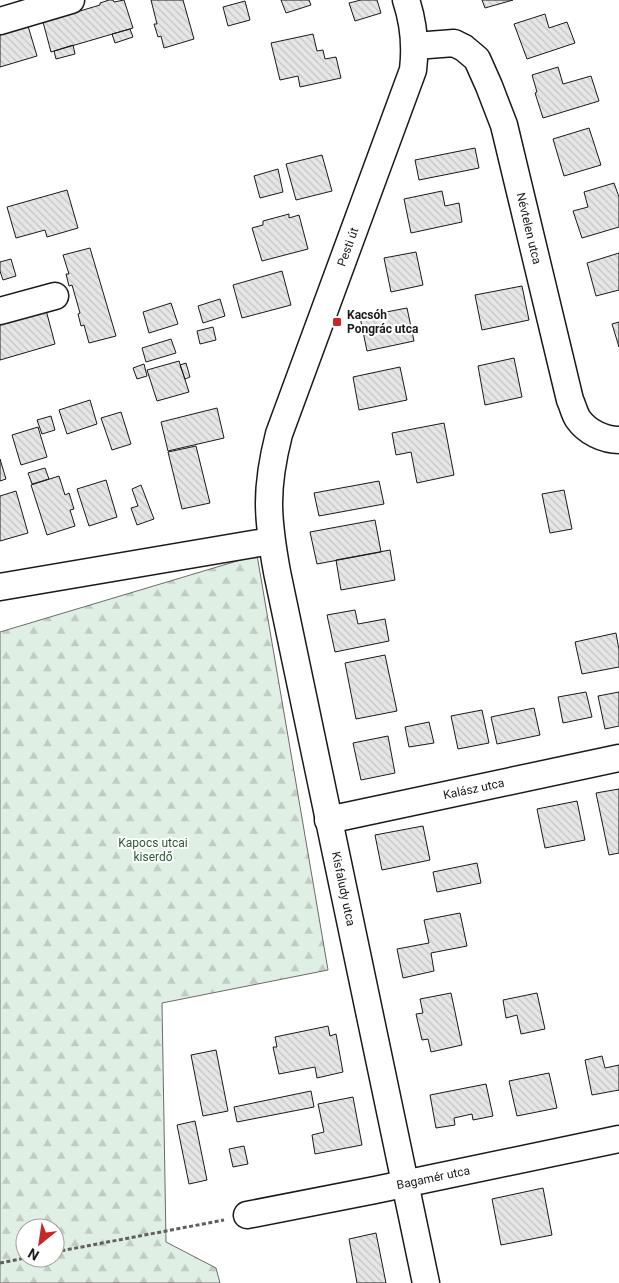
<svg xmlns="http://www.w3.org/2000/svg" width="619" height="1283" font-family="Roboto,sans-serif">
<defs>
<pattern id="forest-firs" width="22" height="20" patternUnits="userSpaceOnUse" patternTransform="scale(1.25)"><rect width="22" height="20" fill="#e0efe3"/><path d="M5 1l3.5 6h-7zM16 11l3.5 6h-7z" fill="#c0ccc2"/></pattern>
<pattern id="building-back-hatch" width="6" height="6" patternUnits="userSpaceOnUse" patternTransform="scale(1.25)"><rect width="6" height="6" fill="#e6e6e6"/><path d="M-1 5l2 2M0 0l6 6M5-1l2 2" fill="none" stroke="#c5c5c5"/></pattern>
</defs>
<rect width="100%" height="100%" fill="#fff"/>
<path fill="url(#forest-firs)" stroke="#6a6a6a" fill-rule="evenodd" d="M257,555L328,970L162,1003L166,1242L216,1268L220,1283H0V632ZM25,1228H55V1258H25Z"/>
<path fill="url(#building-back-hatch)" stroke="#1a1a1a" d="M109,0H113L114,2L124,0L133,28L51,52L43,22L100,5V3Z
M151,0H183L194,39L164,48L161,36L158,37L154,24H157Z
M281,0H309L311,5L286,13Z
M361,0H377L381,13L355,21L349,3Z
M482,0H513L485,8Z
M245,1L250,20L228,26L223,7Z
M545,14L549,28L567,22L575,43L527,59L514,24Z
M28,26L37,56L0,67V35Z
M130,29L133,37L115,43L112,34Z
M313,34L317,51L323,50L325,59L336,57L341,78L300,87L298,76L280,80L271,43Z
M73,45L75,54L56,59L54,51Z
M558,67L563,84L591,76L599,101L543,118L535,93L537,92L532,75Z
M589,128L601,165L564,176L553,139Z
M475,148L479,168L419,180L415,160Z
M322,155L332,191L296,200L286,164Z
M278,169L283,192L260,198L254,176Z
M614,183L619,197V227L582,238L573,211L588,207L584,192Z
M67,190L78,228L47,237L45,230L16,238L7,207Z
M442,191L445,206L459,203L462,222L411,233L404,199Z
M289,214V218L299,215L308,249L262,261L252,228L263,225V221Z
M90,248L116,336L89,343L84,325L81,326L78,314L80,313L72,285L69,286L66,274H69L63,255Z
M416,252L423,285L391,292L384,258Z
M619,253V290L596,296L587,263Z
M11,259L16,276L3,280L0,271V262Z
M282,271L291,305L242,318L233,285Z
M522,286L529,320L482,330L475,295Z
M220,299L225,316L203,323L198,306Z
M171,303L178,324L149,333L143,312Z
M407,308L414,341L367,351L360,317Z
M46,310L55,344L0,360V323Z
M619,322V347L612,324Z
M213,327L216,340L200,344L197,331Z
M171,339L176,353L146,362L142,348Z
M514,358L522,397L485,405L478,366Z
M179,361L189,392L157,401L147,370Z
M186,363L190,377L185,379L180,365Z
M144,364L147,376L137,379L133,368Z
M400,367L407,400L359,410L353,377Z
M90,400L97,424L67,434L59,410Z
M217,408L224,438L168,451L161,422Z
M121,412L131,444L112,450L101,418Z
M51,416L55,430L42,434L37,420Z
M444,423L454,475L417,483L411,452L396,455L392,433Z
M38,427L47,457L21,465L12,435Z
M196,446L210,503L182,509L168,452Z
M0,459L6,479L0,481Z
M45,468L49,479L32,484L28,473Z
M59,476L65,495L69,493L74,509L70,510L75,526L47,535L31,485Z
M106,480L117,517L89,526L77,489Z
M379,481L384,504L319,516L314,493Z
M141,485L154,519L137,525L131,508L138,506L132,489Z
M564,490L572,529L550,533L542,494Z
M16,491L28,533L0,541V496Z
M375,520L381,552L317,564L310,532Z
M390,550L395,580L341,590L336,560Z
M355,610L358,624L385,619L389,641L335,652L327,615Z
M616,633L619,650V667L582,674L575,642Z
M385,655L397,711L356,719L345,663Z
M586,692L592,717L563,723L558,697Z
M619,692V726L605,729L598,696Z
M534,708L540,735L497,744L491,717Z
M482,710L489,743L458,749L451,716Z
M429,722L434,743L409,747L405,727Z
M388,736L395,773L361,780L353,743Z
M619,789V853L609,855L596,793Z
M577,801L585,840L545,848L537,809Z
M423,826L430,860L382,870L375,835Z
M477,863L481,883L437,892L433,872Z
M460,913L467,946L431,953L434,971L403,978L397,949L429,943L424,920Z
M451,993L462,1045L431,1052L428,1039L422,1040L416,1014L423,1013L420,999Z
M537,993L545,1029L521,1034L517,1015L506,1018L503,1000Z
M328,1026L330,1036L336,1034L343,1072L317,1078L315,1067L279,1074L273,1047H277L275,1037Z
M216,1050L228,1111L203,1116L191,1055Z
M602,1056L605,1068L619,1065V1090L592,1095L585,1060Z
M549,1073L557,1108L517,1116L509,1081Z
M486,1084L493,1116L473,1120L472,1114L454,1118L455,1125L436,1128L430,1095Z
M311,1091L314,1107L237,1122L234,1107Z
M353,1097L362,1145L315,1154L312,1135L324,1132L318,1104Z
M195,1121L207,1180L189,1184L177,1125Z
M244,1146L248,1164L233,1167L229,1149Z
M543,1188L552,1235L501,1245L492,1199Z
M376,1233L386,1283H357L349,1239Z"/>
<g fill="none" stroke-linecap="round" stroke-linejoin="round">
<defs>
<g id="minor">
<path id="s1" d="M406,0C414,24 416,45 413,70L279,434C265,489 267,517 277,572L426,1283"/>
<path d="M0,21L71,0"/>
<path id="s2" d="M415,46L454,43L464,48L477,59L489,86L504,125L570,400C573,406 574,413 578,419C587,432 604,440 619,440"/>
<path d="M0,311L55,296"/>
<path d="M0,587L271,541"/>
<path id="s3" d="M328,820L619,758"/>
<path id="s4" d="M247,1215L375,1190L619,1139"/>
</g>
</defs>
<use href="#minor" stroke="#1a1a1a" stroke-width="29"/>
<path stroke="#5f5f5f" stroke-width="3" stroke-dasharray="4 2.5" stroke-linecap="butt" d="M55,1252L224,1220
M0,1263L25,1258"/>
<use href="#minor" stroke="#fff" stroke-width="26"/>
</g>
<rect fill="#c62828" stroke="#fff" stroke-width="2" x="332" y="317" width="10" height="10" rx="2.5"/>
<g text-anchor="middle" dominant-baseline="central" stroke-width="4" stroke-linejoin="round" paint-order="stroke">
<g font-size="12" fill="#1a1a1a" stroke="#fff">
<text stroke="none"><textPath href="#s2" startOffset="245">Névtelen utca</textPath></text>
<text transform="translate(348 247) rotate(-70)">Pesti út</text>
<text stroke="none"><textPath href="#s3" startOffset="149">Kalász utca</textPath></text>
<text stroke="none"><textPath href="#s1" startOffset="922">Kisfaludy utca</textPath></text>
<text stroke="none"><textPath href="#s4" startOffset="190">Bagamér utca</textPath></text>
</g>
<g font-size="12" font-weight="bold" fill="#1a1a1a" stroke="#fff" text-anchor="start">
<text x="347" y="315">Kacsóh<tspan x="347" dy="14">Pongrác utca</tspan></text>
</g>
<g font-size="12" fill="#2b5a34" stroke="#fff">
<text x="153" y="843">Kapocs utcai<tspan x="153" dy="14">kiserdő</tspan></text>
</g>
</g>
<g transform="translate(40 1243) rotate(210)"><circle r="24" fill="#ffffff" stroke="#a3a3a3"/>
<path d="M0-4L9 19L0 12L-9 19Z" fill="#c62828"/>
<text y="-8" font-size="14" font-weight="bold" text-anchor="middle" fill="#1a1a1a">N</text>
</g>
</svg>
